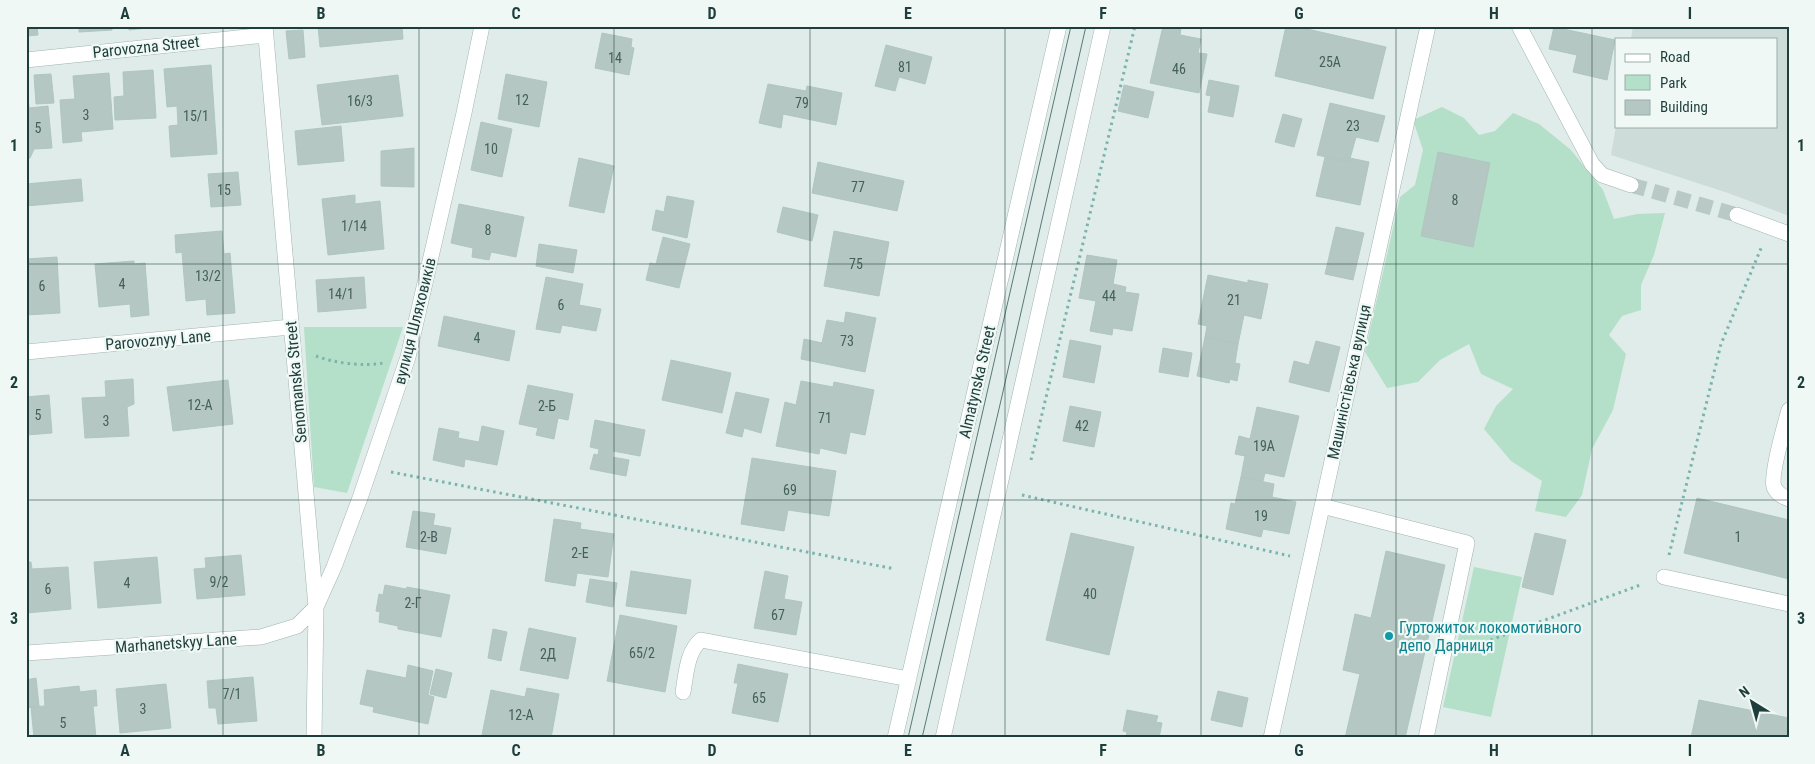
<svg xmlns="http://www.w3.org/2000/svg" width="1815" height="764" font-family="'Roboto Condensed',sans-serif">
<rect width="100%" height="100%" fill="#dfece9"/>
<path fill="#cddcd8" d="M1633,26H1789V216L1728,193L1611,155L1616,126H1776V39H1631Z"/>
<path fill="#b4e0c9" d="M1442,107L1464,118L1479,135L1495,131L1513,113L1539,124L1571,150L1603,190L1614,219L1637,214L1665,213L1654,255L1641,285V310L1622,316L1609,335L1626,354L1613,410L1592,449L1582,495L1566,517L1535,511L1542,481L1511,461L1484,429L1496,406L1513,389L1481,374L1469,344L1440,360L1418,382L1387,388L1365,352L1400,197L1415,185L1423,150L1413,120Z
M304,327H403L347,493L314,487Z
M1474,567L1522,577L1491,717L1443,707Z"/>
<path fill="#b4c7c2" stroke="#b0c6c1" d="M26,26H37L38,35L26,36Z
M79,26H112V30L79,32Z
M128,26H147V28L129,30Z
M318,26H402L403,39L320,47Z
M1163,26L1181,28L1180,35L1201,39L1198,53L1207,54L1199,93L1150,83Z
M1286,26H1294L1386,47L1373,99L1275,76Z
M1554,27L1615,40L1607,80L1573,72L1577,55L1549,49Z
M303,30L305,57L289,59L286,31Z
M602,33L632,39L631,47L634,48L629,75L595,68Z
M886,45L932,57L925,84L899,77L895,91L875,86Z
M211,65L217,154L171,157L169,126L178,125L177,106L167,107L164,69Z
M153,70L156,118L115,120L114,97L124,96L123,72Z
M109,73L113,129L81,132L82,141L63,143L60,100L75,99L73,76Z
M51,74L54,103L36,104L34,75Z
M506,74L547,82L539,127L498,119Z
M398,75L403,116L322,125L317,85Z
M1209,80L1239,86L1233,117L1208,112L1211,96L1206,95Z
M768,84L806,91L807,86L842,93L836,125L783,114L781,128L759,123Z
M1124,85L1154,92L1148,118L1118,111Z
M26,98H28L29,108L48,106L52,148L34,149L30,158H26Z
M1330,103L1385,116L1378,142L1356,137L1349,162L1317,155Z
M1283,114L1302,119L1294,147L1275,142Z
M481,122L512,129L502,177L471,170Z
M341,126L344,161L298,165L295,131Z
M414,148V187L381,186V151Z
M1438,152L1490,163L1473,247L1421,236Z
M1325,157L1349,162L1350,158L1369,162L1360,205L1316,196Z
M579,158L614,166L604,213L569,206Z
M818,162L904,181L897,211L812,193Z
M238,172L241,205L211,207L208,174Z
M81,179L83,201L26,206V184Z
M355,195V204L380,201L384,249L328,255L322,199Z
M667,196L694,201L687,238L652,230L656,210L664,212Z
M459,204L524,217L516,257L491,252L489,260L472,257L473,248L451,243Z
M783,207L818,215L812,241L777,232Z
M1336,227L1364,233L1353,280L1325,274Z
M222,231L224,254L230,253L235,313L207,315L206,299L186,301L182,252L176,253L175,235Z
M834,231L889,242L879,296L824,286Z
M663,237L690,244L679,288L646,280L650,263L656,264Z
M539,244L577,250L573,273L536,266Z
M1087,255L1117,260L1113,284L1126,287L1125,292L1139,294L1132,331L1113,328L1112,335L1090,331L1096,301L1079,298Z
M57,257L60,313L26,315V259Z
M134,261V264L145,263L149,315L131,317L130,304L99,307L95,264Z
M1208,275L1248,283V280L1268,284L1261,319L1244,315L1238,344L1205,337L1207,326L1198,324Z
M364,277L366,308L318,312L316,280Z
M546,277L583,284L579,305L601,309L596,331L562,325L560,333L536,329Z
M846,312L876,318L865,372L801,359L804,339L822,343L827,320L844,323Z
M444,316L515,331L509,361L438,346Z
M1205,337L1238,344L1235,363L1240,364L1237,381L1230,379L1229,383L1197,376Z
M1070,340L1101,346L1094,383L1063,377Z
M1316,341L1340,347L1329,392L1289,382L1294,361L1309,365Z
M1163,348L1192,353L1188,377L1159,372Z
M671,360L731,373L722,413L662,400Z
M133,379L134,404L127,407L129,436L85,438L82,398L106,397L105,381Z
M228,380L233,424L173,431L167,387Z
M801,381L833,387L834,382L874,390L865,435L850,432L846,454L820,448L819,454L776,446L785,402L796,405Z
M528,385L573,394L568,420L558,418L554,439L536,435L538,428L519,424Z
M736,392L769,399L761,433L744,428L742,437L726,433Z
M49,395L52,433L26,435V397Z
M1070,406L1101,412L1094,447L1063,441Z
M1257,407L1299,416L1284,477L1265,473L1263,481L1241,477L1245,456L1235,454L1239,436L1250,439Z
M595,420L645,430L640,456L613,451L612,457L629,460L626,476L590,469L594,454L598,455L599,449L590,447Z
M482,426L504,431L497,465L465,459L464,467L433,460L439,428L459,432L458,438L479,442Z
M752,458L836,471L829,516L788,510L784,531L741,524Z
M1241,477L1274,484L1272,497L1296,502L1289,534L1263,529L1261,537L1226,529L1231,503L1235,504Z
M1697,498L1789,520V579L1684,553Z
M413,511L435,514L433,525L451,528L446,554L406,547Z
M554,519L581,523L580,529L614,534L608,577L577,573L575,586L545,581Z
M1071,533L1134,547L1109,655L1046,640Z
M1535,533L1566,540L1553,595L1522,587Z
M1386,551L1445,565L1405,738H1345L1360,674L1343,670L1355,614L1371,618Z
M241,555L245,595L197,599L194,569L206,568L205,558Z
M157,557L161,603L98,608L94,562Z
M26,562H31L32,569L68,567L71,609L26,613Z
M631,571L691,580L686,614L626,606Z
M765,571L788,576L784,599L802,602L796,635L754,628Z
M590,579L617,583L613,607L586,602Z
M385,585L406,589L407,587L450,595L441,637L398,629V626L379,622L380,612L376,611L379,594L383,595Z
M620,615L677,626L665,692L607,681Z
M529,628L576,638L568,679L520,670Z
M493,629L507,632L501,661L488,658Z
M738,664L788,674L778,722L732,713L738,683H734Z
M408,665L433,671L428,695L434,697L428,724L373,712L374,707L360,704L367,670L406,678Z
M436,669L452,673L446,698L430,694Z
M253,677L257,721L218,724L216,708H209L207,681Z
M36,678L39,706L26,708V680Z
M166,684L171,728L120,733L116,689Z
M79,686L80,692L96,690L97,706H93L96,738H34L31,707L45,706L44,690Z
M527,688L559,694L551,738L522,734L521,738H497L482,735L491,690L525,697Z
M1218,691L1248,698L1242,727L1211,720Z
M1699,700L1789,718V738H1691Z
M1127,710L1158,716L1156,722L1162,723L1159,738H1126L1127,732L1123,731Z"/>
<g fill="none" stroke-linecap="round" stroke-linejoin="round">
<path stroke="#b8c9c6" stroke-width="15" stroke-dasharray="15 8" stroke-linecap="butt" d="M1631,185L1737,215"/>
<defs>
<path id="minor" d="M265,26L316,607L314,738
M1519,26L1592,164L1602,175L1631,185
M26,60L266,35
M1737,215L1789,234
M26,352L291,327
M1789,410C1785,424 1770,476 1774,487C1777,494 1783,497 1789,499
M1322,506L1467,543L1426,738
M1664,577L1789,604
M26,653L261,637L297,626L316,607L334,567L360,498L408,357L464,113L482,26
M683,692C686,675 687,651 701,640L909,679
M895,738L1059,26
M943,738L1103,26
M1271,738L1428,26"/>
</defs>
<use href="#minor" stroke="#a1b4b1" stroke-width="16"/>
<path stroke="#7bb4ad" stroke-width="3" stroke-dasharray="2.5 4" stroke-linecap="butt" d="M316,356C334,363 364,367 383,363
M1031,460L1135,26
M391,472L895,569
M1022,495L1290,556
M1669,555L1721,344L1762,246
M1466,649L1643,584"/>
<use href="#minor" stroke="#fff" stroke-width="15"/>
<path stroke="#587a77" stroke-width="1" d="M908,738L1071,26
M922,738L1002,396L1086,26"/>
</g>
<path fill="none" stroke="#1e3e3b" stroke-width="1" stroke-opacity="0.55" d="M223,26V738M419,26V738M614,26V738M810,26V738M1005,26V738M1201,26V738M1396,26V738M1592,26V738M26,264H1789M26,500H1789"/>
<circle fill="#0f9aa8" stroke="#eff8f5" stroke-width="2" cx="1389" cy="636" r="5"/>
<g text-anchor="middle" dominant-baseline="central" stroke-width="4.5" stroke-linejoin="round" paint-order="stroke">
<g font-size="14" fill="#44605d">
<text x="615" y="58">14</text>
<text x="1330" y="62">25А</text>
<text x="905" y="67">81</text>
<text x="1179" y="69">46</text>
<text x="522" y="100">12</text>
<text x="360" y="101">16/3</text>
<text x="802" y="103">79</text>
<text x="86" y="115">3</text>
<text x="196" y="116">15/1</text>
<text x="1353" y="126">23</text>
<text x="38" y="128">5</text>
<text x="491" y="149">10</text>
<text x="858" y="187">77</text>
<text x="224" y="190">15</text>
<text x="1455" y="200">8</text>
<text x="354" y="226">1/14</text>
<text x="488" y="230">8</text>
<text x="856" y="264">75</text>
<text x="208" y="276">13/2</text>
<text x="122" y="284">4</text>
<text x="42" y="286">6</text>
<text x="341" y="294">14/1</text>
<text x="1109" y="296">44</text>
<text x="1234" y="300">21</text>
<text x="561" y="305">6</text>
<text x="477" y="338">4</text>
<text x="847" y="341">73</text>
<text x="200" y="405">12-А</text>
<text x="547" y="406">2-Б</text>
<text x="38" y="415">5</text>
<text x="825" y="418">71</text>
<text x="106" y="421">3</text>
<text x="1082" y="426">42</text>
<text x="1264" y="446">19А</text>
<text x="790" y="490">69</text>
<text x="1261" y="516">19</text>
<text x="429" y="537">2-В</text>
<text x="1738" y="537">1</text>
<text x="580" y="553">2-Е</text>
<text x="219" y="582">9/2</text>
<text x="127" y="583">4</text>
<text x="48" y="589">6</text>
<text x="1090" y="594">40</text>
<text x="413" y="603">2-Г</text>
<text x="778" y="615">67</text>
<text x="642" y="653">65/2</text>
<text x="548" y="654">2Д</text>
<text x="232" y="694">7/1</text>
<text x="759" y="698">65</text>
<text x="143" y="709">3</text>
<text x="521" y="715">12-А</text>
<text x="63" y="723">5</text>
</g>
<g font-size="16" fill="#1e3e3b" stroke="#eff8f5">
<text transform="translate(146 47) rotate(-6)">Parovozna Street</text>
<text transform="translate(415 321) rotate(-76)">вулиця Шляховиків</text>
<text transform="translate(158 340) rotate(-5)">Parovoznyy Lane</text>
<text transform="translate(296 382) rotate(-95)">Senomanska Street</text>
<text transform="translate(977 382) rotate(-77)">Almatynska Street</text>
<text transform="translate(1349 382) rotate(-78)">Машиністівська вулиця</text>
<text transform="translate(176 643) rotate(-4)">Marhanetskyy Lane</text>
</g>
<g font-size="16" fill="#0d838f" stroke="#eff8f5" text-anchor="start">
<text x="1399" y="627">Гуртожиток локомотивного<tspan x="1399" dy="18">депо Дарниця</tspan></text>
</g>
</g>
<rect width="1815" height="764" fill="none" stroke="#eff8f5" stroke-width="55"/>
<rect x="1615" y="38" width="162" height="90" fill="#eff8f5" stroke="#9baeab"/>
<rect x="1625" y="54" width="25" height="8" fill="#ffffff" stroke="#9baeab"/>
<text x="1660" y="62" font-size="15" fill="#1e3e3b">Road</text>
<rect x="1625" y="75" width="25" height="15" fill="#b4e0c9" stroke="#9baeab"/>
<text x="1660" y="88" font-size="15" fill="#1e3e3b">Park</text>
<rect x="1625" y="100" width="25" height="15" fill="#b4c7c2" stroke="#9baeab"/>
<text x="1660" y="112" font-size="15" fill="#1e3e3b">Building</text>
<g transform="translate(1752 702) rotate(323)" stroke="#eff8f5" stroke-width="4" paint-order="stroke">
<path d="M0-4L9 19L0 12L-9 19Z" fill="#1e3e3b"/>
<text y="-8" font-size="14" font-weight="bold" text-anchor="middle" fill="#1e3e3b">N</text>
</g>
<rect x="28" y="28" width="1760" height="708" fill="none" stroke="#1e3e3b" stroke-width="2"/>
<g font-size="16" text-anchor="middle" font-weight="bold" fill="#1e3e3b">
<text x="125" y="19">A</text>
<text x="321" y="19">B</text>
<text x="516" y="19">C</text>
<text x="712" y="19">D</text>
<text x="908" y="19">E</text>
<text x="1103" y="19">F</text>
<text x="1299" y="19">G</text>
<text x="1494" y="19">H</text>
<text x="1690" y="19">I</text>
<text x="14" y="151">1</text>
<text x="1801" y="151">1</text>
<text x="14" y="388">2</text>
<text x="1801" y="388">2</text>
<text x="14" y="624">3</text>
<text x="1801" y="624">3</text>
<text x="125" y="756">A</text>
<text x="321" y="756">B</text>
<text x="516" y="756">C</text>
<text x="712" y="756">D</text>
<text x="908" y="756">E</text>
<text x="1103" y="756">F</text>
<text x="1299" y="756">G</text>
<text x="1494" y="756">H</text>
<text x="1690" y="756">I</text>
</g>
</svg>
